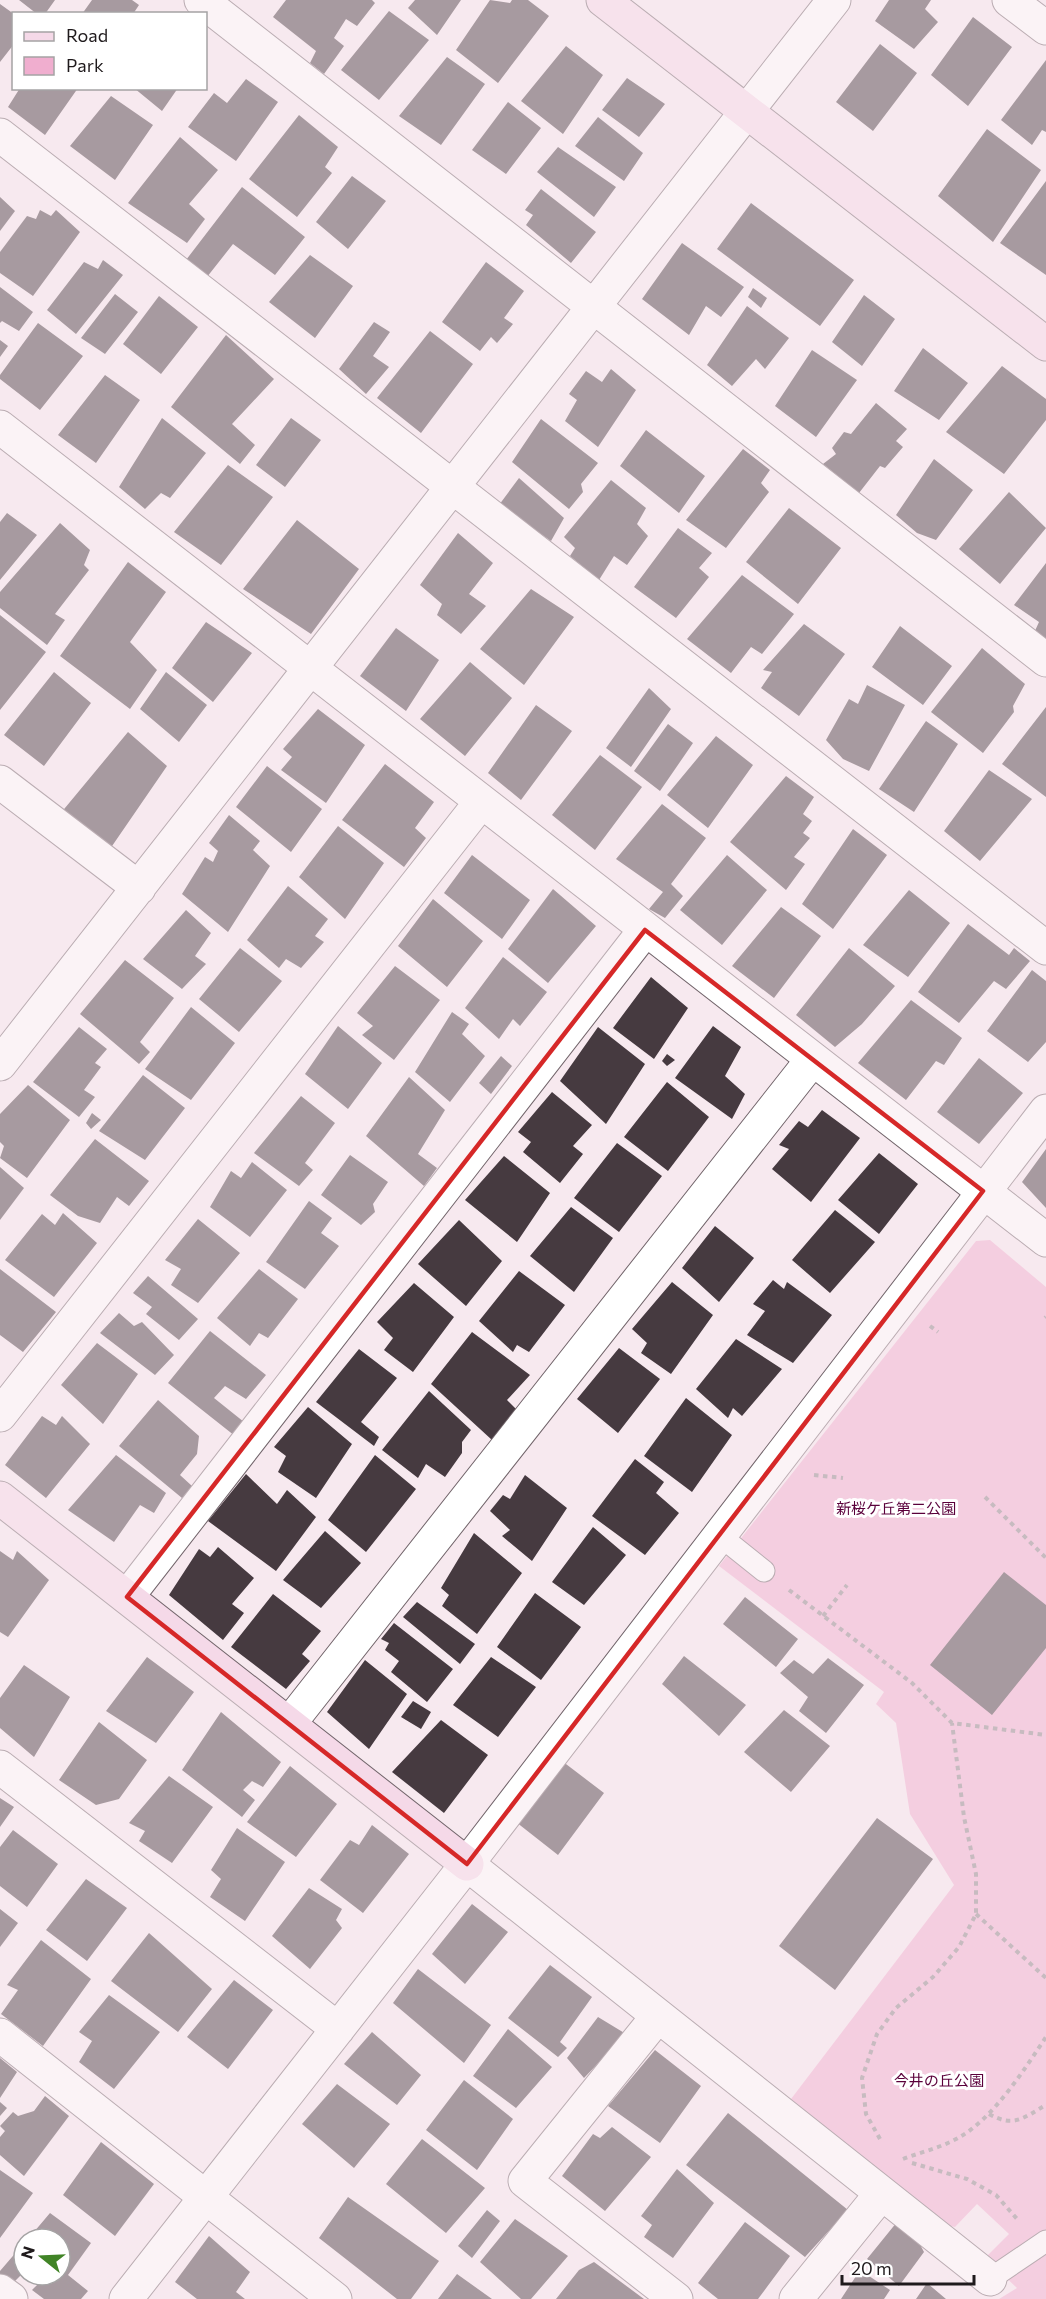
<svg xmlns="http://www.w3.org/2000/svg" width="1046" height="2299" font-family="Commissioner,'Noto Sans JP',sans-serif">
<rect width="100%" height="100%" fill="#f7e9ef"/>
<path fill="#f0aecf" d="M990,1240L1046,1287V2299H999L1017,2288L985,2258L1009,2234L977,2204L955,2227L942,2224L791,2099L954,1885L910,1814L896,1723L876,1704L884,1692L719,1566L976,1241Z"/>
<path fill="#463a40" d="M19,0H55L45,14H37Z
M92,0H132L139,5L133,14H82Z
M286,0H372L375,3L357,26L346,19L334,38L344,46L324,74L310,63L316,51L273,17Z
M415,0H461L437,35L408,8Z
M490,0L510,3L512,0H528L549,16L498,83L456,50Z
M889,0H931L925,9L938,22L914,49L875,21Z
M0,4L14,14V44L0,62Z
M389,11L429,40L379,100L341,70Z
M973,17L1012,47L968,106L931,75Z
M880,44L917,73L873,131L836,102Z
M566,46L603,75L563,134L521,101Z
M447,57L485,84L441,145L399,116Z
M1046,60V132L1042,130L1032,145L1001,120Z
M627,78L665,104L639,137L602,110Z
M246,79L278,102L236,161L188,127L214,93L227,103Z
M20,88H78L45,135L8,107Z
M134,88H178L162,111Z
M111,96L153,125L115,180L70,146Z
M508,102L541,128L506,174L472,150Z
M299,115L338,147L325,167L332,173L297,217L249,179Z
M598,117L643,153L624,181L575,146Z
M987,129L1041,170L993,242L938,196Z
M180,137L218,170L189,204L205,219L187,243L128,203Z
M558,147L616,187L594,217L537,172Z
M352,176L386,201L348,249L316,222Z
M1046,181V275L1000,243Z
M242,187L305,237L275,275L233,244L207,277L186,260Z
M541,189L596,232L571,263L526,225L533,215L525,210Z
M0,197L15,211L0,231Z
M751,203L854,280L820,326L717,249Z
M40,210L51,216L56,210L80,232L33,296L0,273V252L27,216L36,219Z
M682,243L744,287L721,317L706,306L689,335L642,299Z
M310,255L353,286L315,338L269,302Z
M103,260L123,275L76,334L47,310L84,262L98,269Z
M486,262L524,291L504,318L513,324L497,343L491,337L480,351L442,322Z
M0,287L33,312L19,331L2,321L0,323Z
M753,288L767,298L761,308L748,297Z
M115,294L138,312L105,354L81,338Z
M864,295L895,319L862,366L832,342Z
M159,296L198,327L161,374L123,344Z
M747,306L789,338L765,369L756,359L732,386L707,365Z
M374,322L390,332L373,356L389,367L366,394L339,369Z
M38,323L83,356L40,410L0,379V375Z
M430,331L473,364L421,433L377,398Z
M226,335L274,379L232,424L255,445L240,464L171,407Z
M0,340L8,346L0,357Z
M923,348L968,383L939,420L894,391Z
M812,350L857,380L816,437L775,406Z
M1002,366L1046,399V420L1004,474L946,432Z
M611,369L636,390L598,447L565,421L577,400L569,394L586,371L602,382Z
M105,375L140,400L96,463L58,435Z
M876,403L907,429L896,441L903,447L885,468L880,466L859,493L823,464L836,454L832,448L844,432L851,434Z
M162,418L206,453L170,498L161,493L145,509L119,487Z
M291,418L321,440L285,487L256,465Z
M541,419L598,463L581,484L583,492L569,509L512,462Z
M646,430L705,476L679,513L620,466Z
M743,449L770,470L761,483L769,492L726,548L686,520Z
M934,459L973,490L936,540L917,533L896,515Z
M228,465L273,497L221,565L174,532Z
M519,478L564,518L551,541L499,505Z
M611,480L646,508L637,524L648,536L627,565L614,556L599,580L570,556L575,548L564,537Z
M1009,492L1046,528L1000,584L959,549Z
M789,508L841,548L798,604L746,562Z
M7,513L37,535L0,580V522Z
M297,520L359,569L311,634L243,589Z
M60,523L90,550L84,565L89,570L55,614L65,620L47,645L0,608V592Z
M678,528L712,553L699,568L709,577L676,618L634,587Z
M458,533L493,563L469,594L486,606L461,634L437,615L442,604L420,585Z
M128,562L166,592L130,642L157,670L130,709L60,656Z
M1046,563V641L1034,633L1039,622L1014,605Z
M742,575L794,614L762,654L751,647L731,673L687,639Z
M531,589L574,617L524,685L480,649Z
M0,615L46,652L0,710Z
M206,622L252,653L213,702L172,668Z
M804,624L845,654L799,716L761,688L772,672L763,670Z
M900,626L952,666L923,705L872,667Z
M396,628L439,660L406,711L360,676Z
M982,648L1025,684L1013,706L1014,712L983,753L931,712Z
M470,662L512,698L465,756L420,719Z
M54,672L91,703L44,766L4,735Z
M166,672L207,705L179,742L140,709Z
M867,685L905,705L869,771L843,759L826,740L849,699L858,704Z
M649,688L671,709L631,767L606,748Z
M536,705L572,731L521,800L488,773Z
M1046,707V797L1002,764Z
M318,709L365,745L326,803L281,770L292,757L283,749Z
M926,721L958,744L914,812L879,789Z
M668,724L693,743L660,791L634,771Z
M128,732L167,766L110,849L60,814Z
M716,736L753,765L708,828L667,795Z
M600,755L642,787L595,850L552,815Z
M385,764L434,802L415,828L426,838L404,867L342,820Z
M267,766L322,809L291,852L236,807Z
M989,770L1032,799L980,861L944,831Z
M786,776L814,797L803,814L812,821L803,833L810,838L794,857L805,864L786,890L730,842Z
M662,804L706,838L671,884L683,896L665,918L649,909L663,892L616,859Z
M229,815L260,841L253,850L270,866L228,932L182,894L205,857L213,862L218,851L209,843Z
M338,826L384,863L345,919L299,877Z
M853,829L887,855L833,929L802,904Z
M472,855L530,900L502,939L444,893Z
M727,855L767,890L722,945L680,910Z
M288,886L328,919L315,936L324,942L301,968L286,959L279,968L247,940Z
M553,889L596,926L548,983L508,949Z
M909,890L950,923L908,977L863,945Z
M433,899L483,941L447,987L398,946Z
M781,907L821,936L774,998L732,966Z
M186,910L211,933L195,956L206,964L182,989L143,959Z
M968,924L1009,955L1014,948L1030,961L1006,989L994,981L959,1023L918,992Z
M240,948L282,981L239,1032L199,999Z
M849,948L895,986L862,1024L835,1047L796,1015Z
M503,957L547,992L520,1026L513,1019L499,1039L465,1008Z
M125,960L174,998L140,1042L150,1052L139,1064L80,1014Z
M395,966L440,1000L394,1060L362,1035L373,1026L357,1013Z
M1032,970L1046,981V1042L1028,1062L987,1031Z
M651,977L688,1008L654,1059L613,1028Z
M911,1000L962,1038L944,1065L936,1061L906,1100L858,1063Z
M191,1007L235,1043L191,1100L145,1069Z
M452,1012L469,1024L462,1034L485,1056L450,1102L415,1072Z
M338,1026L382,1063L348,1109L305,1074Z
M713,1026L741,1047L725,1076L745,1094L732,1119L675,1078Z
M79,1027L107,1049L95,1063L101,1067L84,1090L95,1097L79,1117L33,1082Z
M598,1027L645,1064L606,1124L560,1081Z
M667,1054L675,1060L667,1066L662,1061Z
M501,1056L512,1066L491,1094L479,1083Z
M979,1058L1023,1093L979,1144L937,1112Z
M143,1075L185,1108L145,1160L99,1131Z
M409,1077L445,1110L418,1154L437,1168L424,1186L366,1136Z
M667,1082L709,1117L668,1171L624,1137Z
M28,1085L70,1120L27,1178L0,1158L4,1146L0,1142V1114Z
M552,1092L592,1125L573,1146L583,1154L560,1183L523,1152L531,1142L518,1132Z
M301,1096L335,1123L305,1163L313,1170L299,1186L254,1153Z
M822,1110L860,1138L811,1202L772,1169L789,1149L779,1145L799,1121L808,1127Z
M92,1113L101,1120L91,1129L86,1123Z
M95,1139L149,1181L129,1206L117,1197L100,1223L78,1216L50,1195Z
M617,1143L662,1176L619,1232L574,1198Z
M1046,1149V1208L1022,1182Z
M879,1153L918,1184L879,1234L838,1200Z
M350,1155L388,1182L373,1204L375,1212L361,1225L321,1195Z
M504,1156L550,1193L517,1242L465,1200Z
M252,1162L287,1190L250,1237L210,1207L231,1171L241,1178Z
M0,1167L24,1188L0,1220Z
M309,1201L332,1218L321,1233L339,1246L305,1289L266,1262Z
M571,1207L613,1238L574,1292L530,1256Z
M835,1210L875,1242L830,1293L792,1260Z
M63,1213L97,1243L54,1297L5,1260L42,1214L55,1225Z
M198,1219L240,1253L198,1303L171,1285L181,1269L165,1260Z
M459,1220L502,1261L466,1306L418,1264Z
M715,1226L754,1258L719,1302L682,1268Z
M0,1269L56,1312L23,1352L0,1335Z
M259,1269L298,1299L268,1338L259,1333L250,1346L217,1318Z
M519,1271L565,1305L529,1352L517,1345L513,1352L479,1321Z
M148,1276L198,1319L179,1340L146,1314L152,1307L133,1293Z
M773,1280L784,1289L787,1282L832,1315L793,1363L747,1335L765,1311L753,1304Z
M672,1282L713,1315L671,1374L641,1353L647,1343L632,1329Z
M414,1283L454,1317L413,1372L384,1350L393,1338L377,1322Z
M119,1313L134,1326L142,1322L174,1355L155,1375L100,1333Z
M210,1331L266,1375L246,1399L225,1386L214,1398L244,1422L235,1436L168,1383Z
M472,1332L530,1375L507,1400L516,1409L492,1440L431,1384Z
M736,1339L782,1369L742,1416L733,1408L728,1418L696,1389Z
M97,1343L138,1374L103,1424L61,1385Z
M619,1348L660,1379L618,1433L577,1399Z
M359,1349L397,1378L361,1422L379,1437L374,1446L316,1402Z
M429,1391L471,1430L462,1442V1453L445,1477L426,1464L418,1478L382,1450Z
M686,1398L732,1435L692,1492L644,1456Z
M158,1400L199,1436L197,1454L180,1475L192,1486L182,1498L119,1446Z
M308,1407L352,1444L316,1498L278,1472L286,1456L274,1447Z
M42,1416L56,1425L62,1416L90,1444L46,1498L5,1465Z
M116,1455L166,1493L154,1513L140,1505L114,1542L68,1510Z
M375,1455L416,1489L366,1552L328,1520Z
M635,1459L664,1482L656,1493L679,1513L645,1555L592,1516Z
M246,1474L277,1504L287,1490L316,1517L276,1571L208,1521Z
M525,1475L567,1508L532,1561L502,1536L510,1530L490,1511L503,1495L510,1499Z
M593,1527L626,1555L584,1605L552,1582Z
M325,1531L361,1563L321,1608L283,1580Z
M474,1533L522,1573L477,1634L442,1606L449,1595L441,1588Z
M218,1547L254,1578L232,1604L244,1613L223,1640L169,1595L199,1549L210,1557Z
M0,1551L13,1560L17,1551L49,1580L8,1637L0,1632Z
M1004,1572L1046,1605V1648L992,1715L930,1665Z
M535,1593L581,1627L541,1680L497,1647Z
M273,1594L321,1631L302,1654L310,1661L286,1689L231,1647Z
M745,1597L798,1639L776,1667L723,1624Z
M417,1602L475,1644L460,1664L403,1617Z
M394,1623L453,1669L427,1702L391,1672L399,1661L385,1650L389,1643L381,1639Z
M684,1656L746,1705L719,1736L662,1684Z
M147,1657L194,1692L156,1743L106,1711Z
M491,1657L536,1687L498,1737L453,1705Z
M828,1658L864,1685L826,1733L799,1711L808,1697L780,1673L794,1660L813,1674Z
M365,1660L407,1694L369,1749L327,1712Z
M24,1665L70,1697L34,1757L0,1728V1698Z
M413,1701L431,1712L421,1729L401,1717Z
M784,1710L830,1746L791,1792L744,1752Z
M221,1712L281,1762L263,1787L252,1781L243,1790L255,1800L242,1817L182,1770Z
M441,1720L488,1755L444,1813L392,1772Z
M99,1722L147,1760L119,1799L96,1805L59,1780Z
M562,1761L604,1793L558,1855L516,1822Z
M290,1766L337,1804L296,1857L247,1822Z
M169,1776L213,1807L172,1863L139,1841L145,1831L129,1823Z
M0,1798L14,1807L0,1827Z
M877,1818L933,1859L835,1990L779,1946Z
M372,1825L409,1854L363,1913L320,1880L350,1840L359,1845Z
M237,1828L285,1862L245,1921L210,1897L221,1879L211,1870Z
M13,1830L58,1864L27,1907L0,1886V1847Z
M86,1879L127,1908L87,1961L46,1930Z
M309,1888L342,1909L336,1920L342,1928L310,1969L272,1936Z
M472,1904L508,1932L465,1984L432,1954Z
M0,1909L18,1923L0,1947Z
M149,1933L212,1989L178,2032L111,1981Z
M41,1940L91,1979L43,2046L1,2014L18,1990L7,1985Z
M550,1965L592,1997L560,2042L567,2048L558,2057L508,2018Z
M418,1969L491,2025L464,2063L393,2003Z
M234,1980L273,2010L228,2069L187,2037Z
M109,1995L160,2032L114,2089L79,2062L92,2041L79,2032Z
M598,2017L626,2034L584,2078L567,2058Z
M508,2029L552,2067L516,2108L473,2076Z
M372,2032L421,2075L397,2105L344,2064Z
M655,2050L701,2086L660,2143L608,2106Z
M0,2058L17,2072L0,2098Z
M464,2080L513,2119L477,2170L426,2130Z
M337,2084L390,2124L354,2168L302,2124Z
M45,2096L69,2116L24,2176L0,2155V2137L5,2131L0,2126L13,2112L18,2116L34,2111Z
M0,2102L7,2108L0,2116Z
M728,2113L848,2210L805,2257L686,2165Z
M612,2127L651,2157L605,2211L562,2176L593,2134L600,2138Z
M422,2139L485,2188L446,2233L386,2184Z
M101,2142L154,2184L115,2236L63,2195Z
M677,2169L714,2203L673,2258L644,2237L652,2225L641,2216Z
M0,2170L33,2193L0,2238Z
M348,2197L439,2261L411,2299H397L319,2238Z
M487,2210L500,2221L472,2258L458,2246Z
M50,2213L91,2243L68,2275L88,2291L81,2299H44L32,2290L39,2283L21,2275L8,2288L0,2279V2271L24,2243V2275H60V2239H28Z
M515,2219L568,2256L531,2299H521L480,2262Z
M745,2222L790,2256L758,2299H718L698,2283Z
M897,2222L916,2237L924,2252L899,2286L867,2259Z
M209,2236L250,2272L236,2292L245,2299H197L175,2282Z
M594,2262L644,2299H556L579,2270Z
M860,2270L890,2290L884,2299H841Z
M457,2274L492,2299H438Z
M927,2283L946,2299H916Z"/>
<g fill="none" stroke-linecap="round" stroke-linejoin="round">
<defs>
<path id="lane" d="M719,1535L764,1571
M990,2279L1046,2241"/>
<path id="street" d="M201,0L1046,660
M1009,0L1046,28
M0,135L1046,948
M0,427L1046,1240
M0,782L139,888
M0,1064L834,0
M0,1415L481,802
M127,1597L645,930
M289,1724L812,1060
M0,1767L338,2029
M467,1864L990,2279
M658,2016L525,2181L676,2299
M0,2035L335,2299
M0,2291L11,2299
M126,2299L467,1864L1046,1111
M796,2299L881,2194"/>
<path id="secondary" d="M603,0L1046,344
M0,1498L467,1864"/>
</defs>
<use href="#lane" stroke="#71646a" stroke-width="23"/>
<use href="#street" stroke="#71646a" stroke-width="35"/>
<use href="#secondary" stroke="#71646a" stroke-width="35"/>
<path stroke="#8c8387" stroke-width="4" stroke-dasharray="4.5 4.5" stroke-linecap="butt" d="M1045,1318L1046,1317
M930,1326L938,1332
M814,1475L843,1478
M985,1497L1046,1558
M789,1590L912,1683L952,1723L1046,1735
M823,1616L847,1585
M976,1914L1046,1978
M989,2114C1014,2128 1023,2118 1046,2105
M880,2139L866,2114L862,2078L877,2034L896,2008L933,1977L959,1947L976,1914V1874L964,1817L952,1723
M903,2159C921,2152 940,2148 958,2138C993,2119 1024,2070 1046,2037
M912,2163L967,2179L996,2195L1018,2220"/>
<use href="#lane" stroke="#fff" stroke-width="21"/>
<use href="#street" stroke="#fff" stroke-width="33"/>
<use href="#secondary" stroke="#f5d9e8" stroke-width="33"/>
</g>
<path d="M0 0H1046V2299H0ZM645,930L983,1191L467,1864L127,1597Z" fill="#f7e9ef" fill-opacity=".55" fill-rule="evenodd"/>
<path fill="none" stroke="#d62828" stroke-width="4.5" stroke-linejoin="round" d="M645,930L983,1191L467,1864L127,1597Z"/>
<g text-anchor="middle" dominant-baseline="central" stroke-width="6" stroke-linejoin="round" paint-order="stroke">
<g font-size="15" fill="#5a003b" stroke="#fff">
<text x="896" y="1508">新桜ケ丘第二公園</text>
<text x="939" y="2080">今井の丘公園</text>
</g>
</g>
<rect x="12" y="12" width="195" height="78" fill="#ffffff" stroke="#a5a3a4" stroke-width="1.5"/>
<rect x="24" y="32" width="30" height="9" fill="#f5d9e8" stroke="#a5a3a4" stroke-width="1.5"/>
<text x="66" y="42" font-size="18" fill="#1f1a1c">Road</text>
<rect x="24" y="57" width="30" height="18" fill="#f0aecf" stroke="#a5a3a4" stroke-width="1.5"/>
<text x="66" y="72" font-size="18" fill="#1f1a1c">Park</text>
<g transform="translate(42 2257) rotate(288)"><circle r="28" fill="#ffffff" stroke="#a5a3a4" stroke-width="1.5"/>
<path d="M0-4.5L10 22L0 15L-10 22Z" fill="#418427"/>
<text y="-9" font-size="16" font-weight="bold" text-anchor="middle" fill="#1f1a1c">N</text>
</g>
<path d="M842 2275v9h132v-9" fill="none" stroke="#1f1a1c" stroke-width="3"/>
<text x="851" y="2275" font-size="18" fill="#1f1a1c" stroke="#ffffff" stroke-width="4.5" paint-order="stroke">20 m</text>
</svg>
